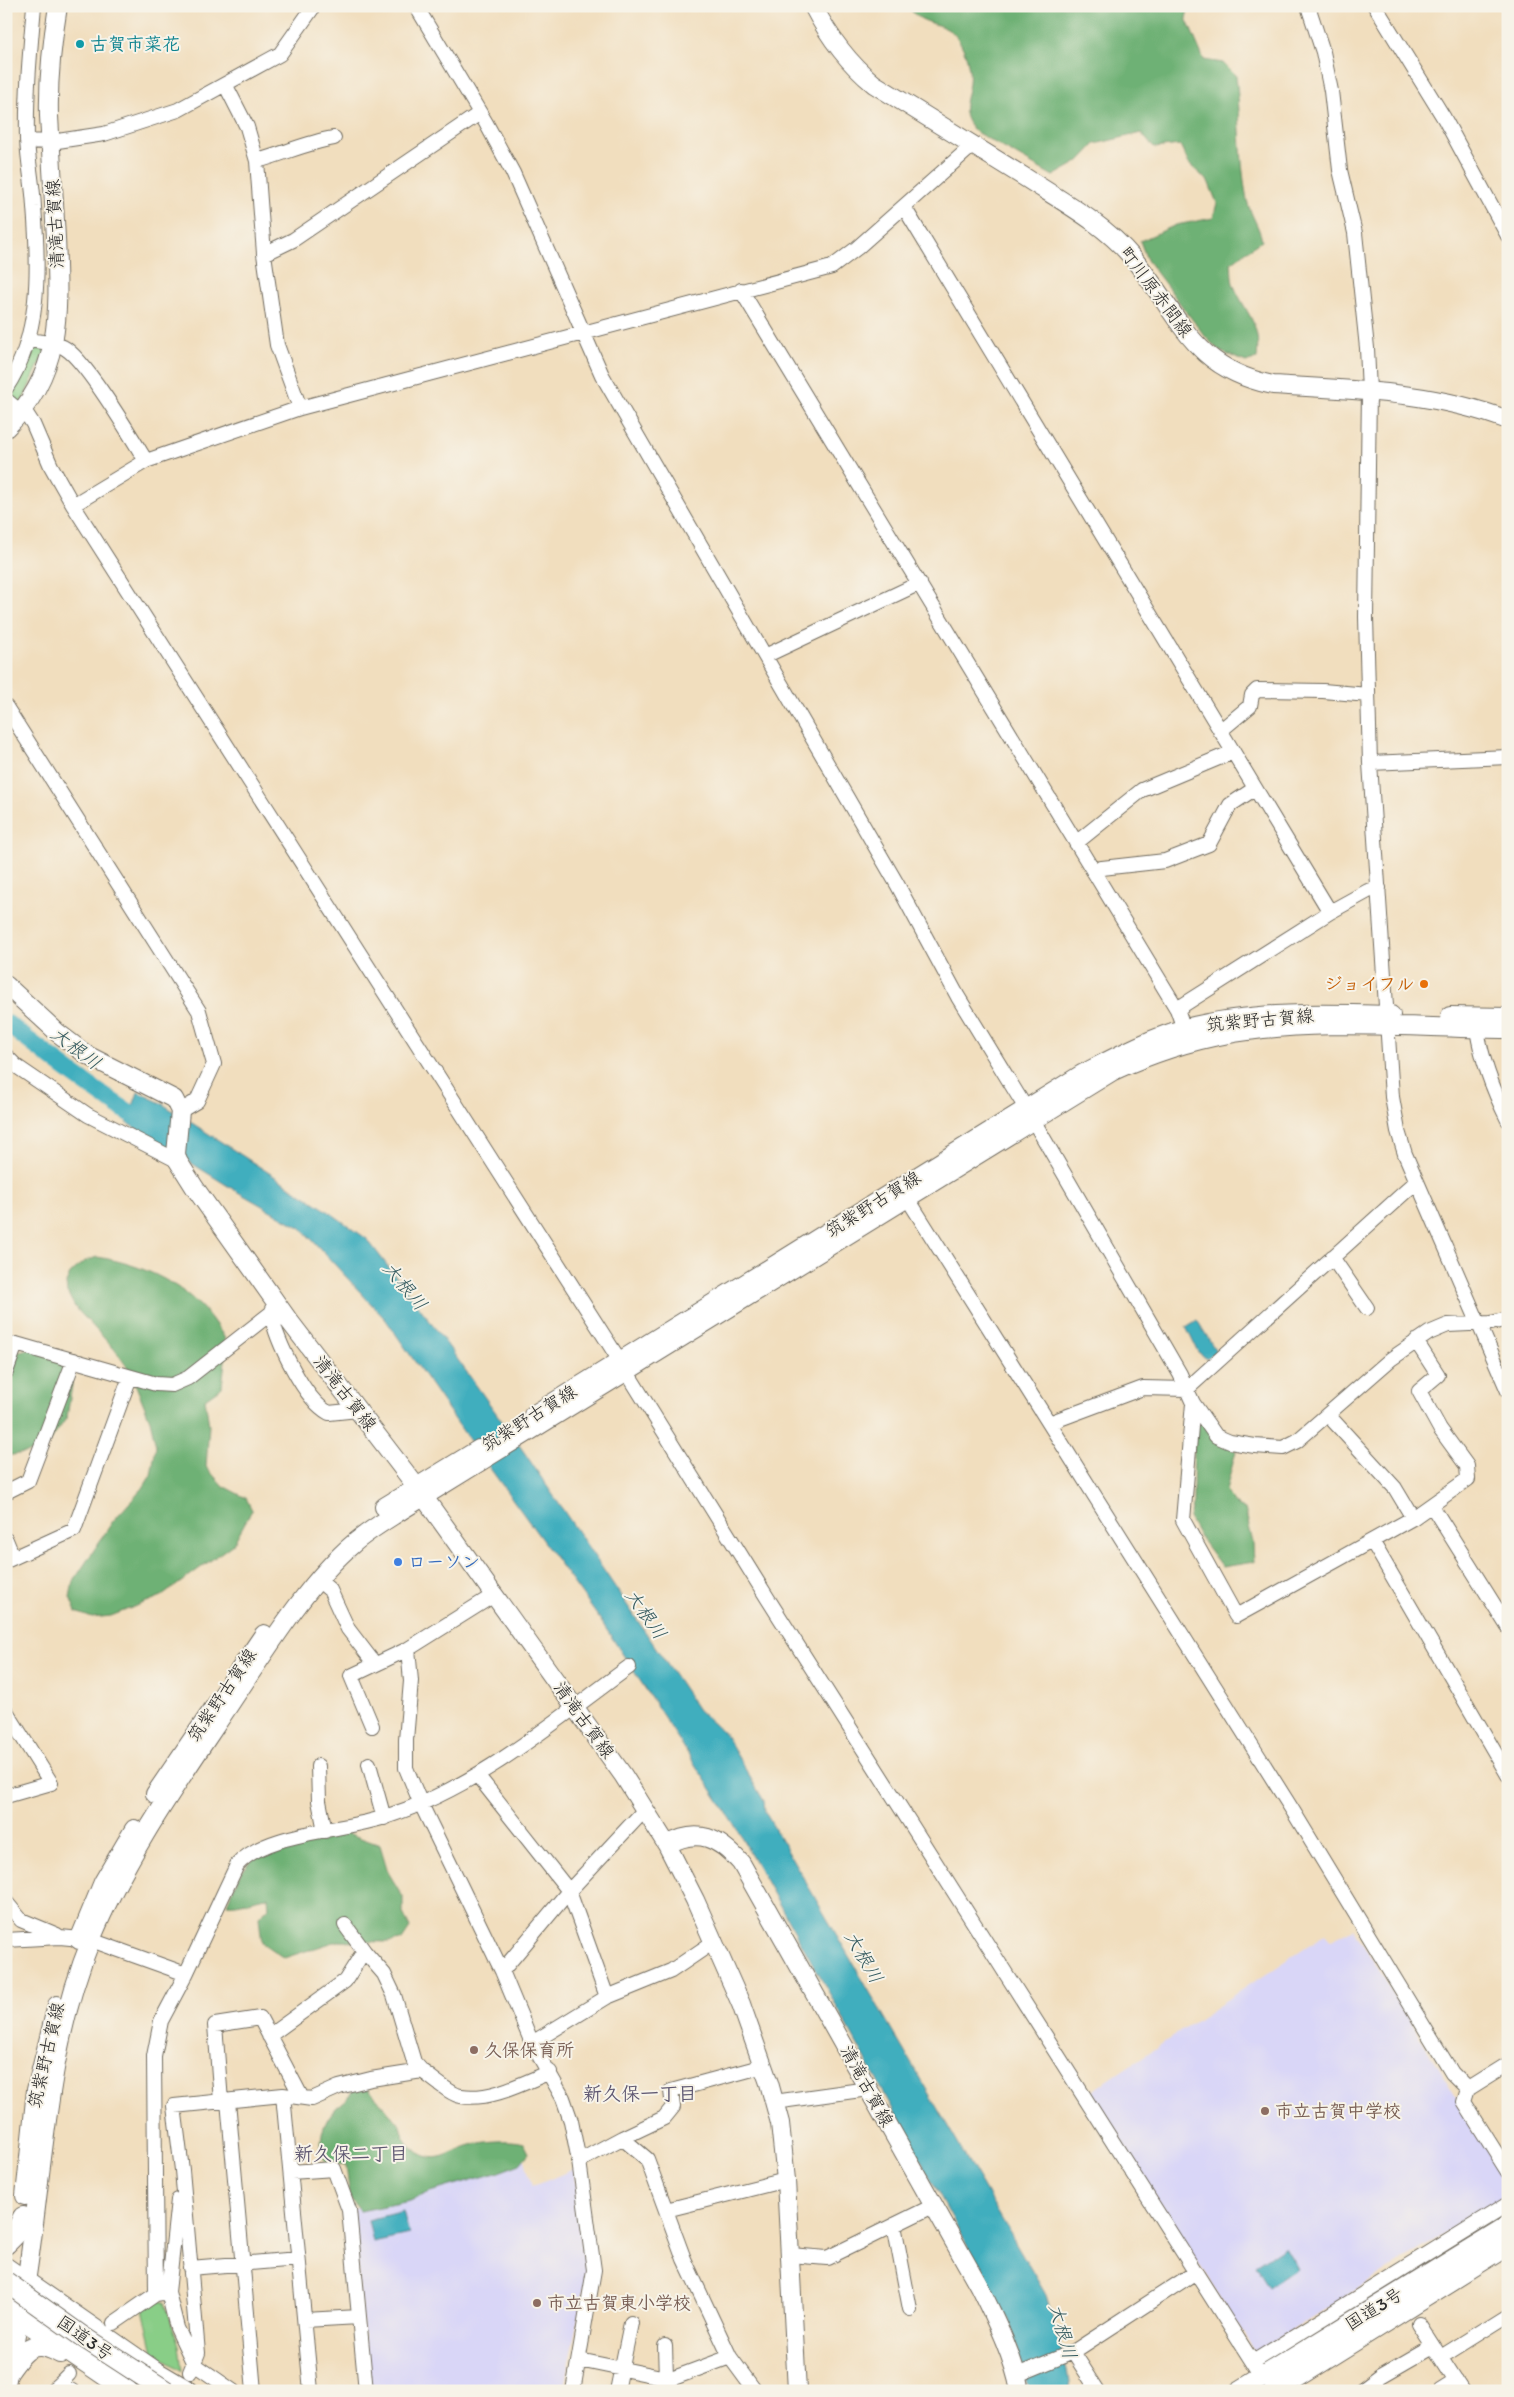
<svg xmlns="http://www.w3.org/2000/svg" width="1514" height="2397" font-family="Itim,'Klee One',sans-serif">
<rect width="100%" height="100%" fill="#f7f3e8"/>
<filter id="ink" filterUnits="userSpaceOnUse"><feTurbulence type="fractalNoise" baseFrequency=".02" numOctaves="2"/><feDisplacementMap in="SourceGraphic" scale="10" xChannelSelector="R" yChannelSelector="G"/><feConvolveMatrix kernelMatrix="1 2 1 2 8 2 1 2 1" color-interpolation-filters="sRGB"/></filter>
<filter id="wash" filterUnits="userSpaceOnUse"><feTurbulence type="fractalNoise" baseFrequency=".0096" numOctaves="4" result="noise"/><feDisplacementMap in="SourceGraphic" scale="20" xChannelSelector="R" yChannelSelector="G"/><feGaussianBlur stdDeviation="1.12" result="paint"/><feColorMatrix in="noise" values="0 0 0 0 0 0 0 0 0 0 0 0 0 0 0 0 0 1.4 0 .05"/><feComposite in="paint" operator="in"/></filter>
<g filter="url(#wash)">
<rect width="100%" height="100%" fill="#f1debe"/>
<path fill="#d9d6f7" d="M1353,1928L1508,2182V2194L1256,2353L1089,2093L1325,1934L1330,1941Z
M524,2156L532,2187L574,2169L589,2264L563,2391H369L352,2210Z"/>
<path fill="#89ce87" stroke="#5a7c59" d="M30,345L47,347L20,406L6,395Z
M162,2301L165,2303L179,2345L182,2371L153,2352L143,2309L149,2303Z"/>
<path fill="#6eb174" stroke="#4c6e50" d="M909,6H1189L1186,18L1204,60L1223,63L1236,76C1241,117 1239,159 1247,200C1250,214 1259,226 1262,240L1231,263C1232,270 1231,279 1234,286C1247,316 1261,322 1257,358L1246,362L1219,351L1204,335L1147,260L1140,241L1176,225L1213,218L1217,203L1208,181L1189,164L1180,145L1154,148L1141,133L1095,144L1078,162L1053,176L976,132C958,114 966,104 969,83C971,69 966,51 958,39C946,20 918,27 909,6Z
M97,1257C143,1264 190,1286 216,1325C219,1330 225,1336 225,1341C227,1356 223,1373 222,1387L205,1399L209,1425L206,1467L223,1486L246,1498L252,1510L233,1544L162,1596L111,1616L92,1618L76,1612L70,1597L73,1582L113,1521L143,1488L151,1475L156,1446L150,1420L130,1371L115,1350L75,1307L67,1292L66,1283L70,1274L83,1262Z
M42,1346L68,1365L72,1385L67,1417L50,1442L37,1451L6,1456V1354Z
M1198,1418L1236,1451L1226,1490L1233,1503L1245,1509L1253,1543L1254,1562L1222,1567L1199,1536L1189,1518L1193,1502L1194,1420Z
M347,1833L380,1845L388,1872L403,1897V1913L410,1928L402,1940L388,1942L337,1941L284,1958L262,1943L259,1917L269,1907L268,1897C253,1898 240,1906 227,1904C233,1889 239,1873 251,1861C262,1851 330,1836 347,1833Z
M365,2087C378,2097 379,2102 388,2112C391,2116 396,2119 399,2123C402,2132 403,2140 411,2147C437,2169 448,2151 471,2145C484,2141 511,2139 524,2143L529,2153L520,2164L496,2173L430,2192L410,2201L360,2211L350,2198L346,2165L325,2162C317,2142 322,2123 336,2108C343,2102 348,2100 352,2091Z"/>
<path fill="#41aebe" stroke="#366c74" d="M138,1092L161,1103L328,1211L367,1239L433,1325L524,1452L698,1710L724,1733L764,1801L765,1812L1046,2295L1067,2370L1070,2391H1029L1011,2326L832,1998L734,1824L599,1618L465,1434L386,1320L301,1228L236,1191L127,1123Z
M1197,1320L1216,1351L1207,1359L1198,1352L1186,1327Z
M403,2211L409,2234L373,2242L368,2220Z
M1284,2247L1297,2269L1269,2288L1255,2266Z"/>
<g fill="none" stroke-linecap="round" stroke-linejoin="round">
<path stroke="#41aebe" stroke-width="18" d="M6,1023C53,1059 99,1096 150,1125"/>
</g>
</g>
<g filter="url(#ink)">
<g fill="none" stroke-linecap="round" stroke-linejoin="round">
<defs>
<path id="minor" d="M416,6L486,123L513,173L602,375L897,884L958,997L1033,1120L1180,1374L1193,1403L1216,1436L1230,1442L1255,1446L1283,1448L1297,1441L1391,1359L1429,1333L1448,1325L1491,1323L1508,1319
M1308,6L1323,52L1331,91L1340,170L1355,233L1367,348L1369,391L1366,617L1370,763L1392,1097L1398,1131L1405,1154L1508,1391
M1375,6L1444,118L1508,236
M226,86L247,127L257,161L264,254L277,345L300,408
M27,141L51,142L104,134L178,110L280,54L314,6
M257,161C283,154 308,142 334,138
M904,207L1330,912
M264,254L293,240L480,113
M741,290L1177,1009L1184,1029
M29,340C39,342 54,342 63,347C84,357 132,438 146,461
M6,388C41,336 39,267 34,207C33,185 28,162 27,139C26,95 30,51 34,6
M6,400L22,413
M24,410L33,424L51,466L73,505L620,1361L768,1599L1257,2369
M73,505L146,461L300,408L832,267L857,248L973,145
M765,656L920,583
M6,707L199,1011L214,1064L197,1101L180,1111
M1220,731L1250,706L1252,695L1257,690L1323,691L1368,695
M1370,763L1508,757
M1076,843L1142,790L1233,752
M1093,869L1165,861L1209,844L1230,805L1254,789
M1177,1009L1330,912L1368,891L1379,888
M1477,1029C1482,1062 1493,1090 1508,1120
M6,1056L16,1066L88,1115L178,1161
M903,1191L1293,1811L1452,2073L1468,2089
M1332,1257L1367,1308
M271,1313C276,1340 304,1400 329,1413L358,1410
M6,1372L16,1344L156,1384L172,1385L188,1378L271,1313L276,1303
M1193,1403L1183,1520L1236,1616L1413,1518L1468,1479L1467,1466L1440,1429L1419,1391L1438,1375L1416,1341
M1328,1415L1395,1488L1413,1518
M1049,1423L1143,1388L1187,1389L1416,1182
M6,1492L28,1481L74,1360
M1432,1506L1508,1627
M6,1540L13,1557
M1372,1541L1508,1775
M6,1561L74,1530L130,1377
M318,1580L330,1590L348,1629L374,1663
M494,1595L408,1649L411,1681L406,1740V1768L421,1804L502,1971L532,2043L563,2098L571,2121L579,2161L594,2270L573,2391
M6,1711L51,1783L6,1796
M372,1726L351,1676L408,1649
M369,1764L384,1818
M318,1766L319,1801L325,1831
M478,1776L569,1891L607,1997
M6,1902L21,1920L57,1935
M345,1925L364,1951
M6,1940L60,1937L91,1940L186,1974
M502,1971L569,1891L639,1816L647,1811
M269,2036L345,1981L364,1951L384,1974L394,1995L414,2062L422,2071
M532,2043L607,1997L671,1971L715,1941
M1508,2064L1468,2089L1464,2102L1508,2172
M283,2095L311,2391
M221,2101L215,2025L260,2018L301,2096
M228,2101L254,2391
M774,2102L861,2090L867,2087
M622,2138L664,2118L673,2107L671,2091L764,2066
M579,2161L622,2138L647,2159L684,2259L730,2357L755,2391
M291,2172L334,2169L349,2210L366,2391
M178,2200L168,2292L177,2328L194,2364L233,2391
M666,2210L786,2180
M894,2225L910,2309
M790,2255L827,2258L935,2205
M190,2268L298,2259
M168,2292L156,2294L154,2056L161,2021L186,1974L237,1865C265,1832 344,1831 385,1817C477,1788 552,1723 629,1667
M305,2320L359,2317
M114,2323L156,2294
M1419,2324L1462,2391
M665,2346L666,2378
M1073,2352L1098,2391
M1441,2357L1508,2315
M579,2360L671,2379L730,2357
M1253,2362L1508,2204
M190,2372L198,2353L182,2170L174,2106L283,2095L312,2099L339,2087L371,2079L422,2071C431,2077 451,2095 461,2096C491,2101 523,2083 550,2072
M1017,2375L1073,2352L1196,2272
M59,2384L69,2374
M51,2391L59,2384L72,2391
M617,2391L631,2323
M1361,2391L1381,2376L1433,2346
M1440,2391L1456,2381"/>
<path id="major" d="M813,6C829,37 847,62 874,84C925,115 975,147 1026,178C1063,202 1103,223 1132,257C1180,314 1190,368 1273,385C1353,390 1432,391 1508,420
M6,428C63,373 59,311 56,238C54,197 51,157 49,116C48,79 52,42 58,6
M6,985L58,1033L87,1055L174,1099L180,1111L176,1154L178,1161L195,1188L287,1318L416,1486L623,1775L667,1845L695,1900L741,2004L769,2083L780,2123L786,2180L797,2391
M1450,1016L1508,1017
M533,1415L1082,1074C1115,1057 1150,1038 1186,1028C1252,1011 1324,1013 1391,1015
M384,1507L479,1449
M155,1794L264,1634
M667,1845C698,1827 719,1838 741,1863L979,2286C995,2319 1013,2354 1020,2391
M79,1940L103,1882L134,1829
M25,2196L36,2090L57,2005
M6,2384C13,2350 20,2316 26,2282C44,2167 46,2050 91,1940C126,1854 181,1778 232,1701C266,1651 308,1582 353,1544C368,1531 385,1521 402,1510L1113,1071C1149,1055 1185,1042 1224,1035C1312,1018 1417,1028 1508,1029"/>
<path id="highway" d="M6,2244L14,2236L23,2217
M6,2268L156,2372L188,2391
M6,2308L128,2391
M9,2371C25,2348 34,2338 60,2353
M1240,2391L1508,2226
M1274,2391L1508,2245"/>
</defs>
<use href="#minor" stroke="#706a5e" stroke-width="16"/>
<use href="#major" stroke="#706a5e" stroke-width="20"/>
<use href="#highway" stroke="#706a5e" stroke-width="22"/>
<use href="#minor" stroke="#fff" stroke-width="14"/>
<use href="#major" stroke="#fff" stroke-width="18"/>
<use href="#highway" stroke="#fff" stroke-width="20"/>
<defs>
<path id="highway-bridge" d="M6,2282L83,2337L166,2391"/>
</defs>
<use href="#highway-bridge" stroke="#706a5e" stroke-width="22" stroke-linecap="butt"/>
<use href="#highway-bridge" stroke="#fff" stroke-width="20"/>
</g>
</g>
<circle fill="#0f9aa8" stroke="#f7f3e8" stroke-width="2" cx="80" cy="44" r="5"/>
<circle fill="#e8710a" stroke="#f7f3e8" stroke-width="2" cx="1424" cy="984" r="5"/>
<circle fill="#3f7fe0" stroke="#f7f3e8" stroke-width="2" cx="398" cy="1562" r="5"/>
<g fill="#8d6e63" stroke="#f7f3e8" stroke-width="2">
<circle cx="474" cy="2050" r="5"/>
<circle cx="1265" cy="2111" r="5"/>
<circle cx="537" cy="2303" r="5"/>
</g>
<g text-anchor="middle" dominant-baseline="central" stroke-width="4" stroke-linejoin="round" paint-order="stroke">
<g font-size="18" font-weight="bold" fill="#0d838f" stroke="#f7f3e8" text-anchor="start">
<text x="90" y="44">古賀市菜花</text>
</g>
<g font-size="18" fill="#2b2b2b" stroke="#f7f3e8">
<text transform="translate(55 224) rotate(-93)">清滝古賀線</text>
<text transform="translate(1156 292) rotate(53)">町川原赤間線</text>
<text transform="translate(1260 1020) rotate(-5)">筑紫野古賀線</text>
<text transform="translate(873 1204) rotate(-32)">筑紫野古賀線</text>
<text transform="translate(345 1393) rotate(52)">清滝古賀線</text>
<text transform="translate(529 1418) rotate(-32)">筑紫野古賀線</text>
<text transform="translate(222 1695) rotate(-56)">筑紫野古賀線</text>
<text transform="translate(584 1720) rotate(54)">清滝古賀線</text>
<text transform="translate(46 2055) rotate(-77)">筑紫野古賀線</text>
<text transform="translate(867 2086) rotate(61)">清滝古賀線</text>
<text transform="translate(1374 2309) rotate(-32)">国道3号</text>
<text transform="translate(85 2338) rotate(35)">国道3号</text>
</g>
<g font-size="18" font-weight="bold" fill="#c56008" stroke="#f7f3e8" text-anchor="end">
<text x="1414" y="984">ジョイフル</text>
</g>
<g font-size="18" font-weight="bold" fill="#366cbe" stroke="#f7f3e8" text-anchor="start">
<text x="408" y="1562">ローソン</text>
</g>
<g font-size="18" font-weight="bold" fill="#785e54" stroke="#f7f3e8" text-anchor="start">
<text x="484" y="2050">久保保育所</text>
<text x="1275" y="2111">市立古賀中学校</text>
<text x="547" y="2303">市立古賀東小学校</text>
</g>
<g font-size="19" font-style="italic" fill="#33595e" stroke="#f7f3e8">
<text transform="translate(76 1048) rotate(37)">大根川</text>
<text transform="translate(405 1286) rotate(50)">大根川</text>
<text transform="translate(646 1614) rotate(55)">大根川</text>
<text transform="translate(864 1957) rotate(60)">大根川</text>
<text transform="translate(1063 2331) rotate(74)">大根川</text>
</g>
<g font-size="19" font-weight="bold" fill="#5f5872" stroke="#f7f3e8">
<text x="640" y="2093">新久保一丁目</text>
<text x="351" y="2153">新久保二丁目</text>
</g>
</g>
<rect width="1514" height="2397" fill="none" stroke="#f7f3e8" stroke-width="25"/>
</svg>
